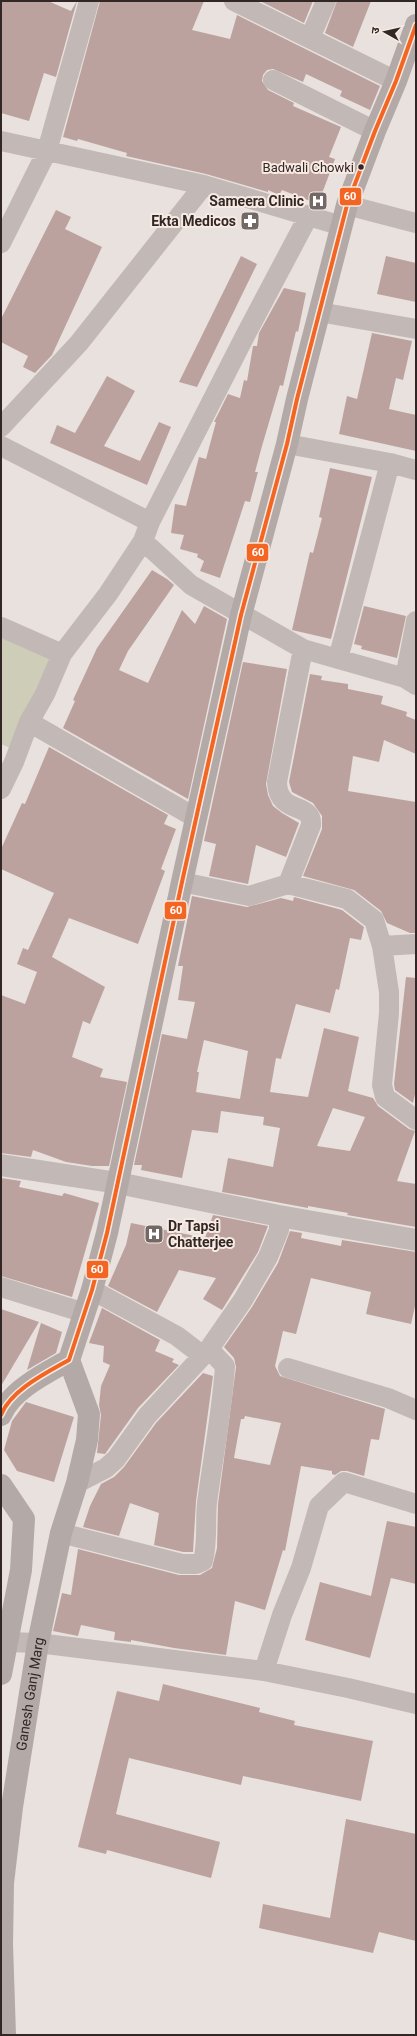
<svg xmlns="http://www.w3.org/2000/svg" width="417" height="2036" font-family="Roboto,'Noto Sans Devanagari',sans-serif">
<rect width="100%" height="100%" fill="#e9e1dd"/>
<path fill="#cecdb7" d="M1,636L56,660L13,749L1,744Z"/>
<path fill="#bca29f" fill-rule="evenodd" d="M1,1H48L71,11L77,1L56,77L44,73L29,121L1,113Z
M100,1H204L192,30L230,39L237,15L380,86L370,110L340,96L342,91L306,74L303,82L273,69L267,70L263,75L262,81L268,90L294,103L293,106L341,127L329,157L335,159L318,204L282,190L279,195L268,190V192L206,174L126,156L127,153L78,139L77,141L63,137Z
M260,1H313L304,23Z
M337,1H371L353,47L325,33Z
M56,210L71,217L65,229L102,247L52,355L35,373L23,367L28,356L1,342V319Z
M241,256L257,264L197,387L179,382Z
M386,256L416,263V302L377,294Z
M284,288L306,293L298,332L296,331L283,386L280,385L262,446L255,472H258L250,502L245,501L220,578L200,571L204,561L197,557L198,554L180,549L184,535L171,533L175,504L186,506L199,457L206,459L216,422H214L228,394L240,398L244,380L247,381L253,346H257L259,333Z
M372,333L412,341L403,380L396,378L389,409L416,415V451L339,434L347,396L357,399Z
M107,376L135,391L104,446L140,461L159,422L171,427L147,485L50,443L57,425L75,433Z
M330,468L372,477L331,639L292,630L310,552L313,553L322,518L319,517Z
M152,570L167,579L174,585L128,651L119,670L148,683L182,610L195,624L204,606L227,619L188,799L63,728L75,701L73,700L97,648Z
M364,606L406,616L397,658L361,649L362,646L354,644Z
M243,662L287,669L266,784L268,795L273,806L282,813L299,823L286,857L256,845L248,884L209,876L216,844L204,841Z
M310,674L322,676L321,680L348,684V689L383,696L381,704L407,712L406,716L416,720V754L384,740L379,762L353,756L348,791L416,802V933H410L387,923L381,911L354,890L303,876L322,829V816L313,803L292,792L289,782Z
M49,747L168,815L164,824L176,829L161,869L165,871L138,944L69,918L52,957L105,987L90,1024L83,1021L72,1057L103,1069L100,1077L127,1082L109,1166H92L66,1162L33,1150L31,1157L1,1153V995L25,1004L37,972L17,964L23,948L28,950L54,893L1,869V849L22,803L25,804Z
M192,896L247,907L281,898L293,901L294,897L342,910L364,927L361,940L350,938L339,990L336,989L330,1013L296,1004L281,1059L276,1058L270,1092L308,1097L324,1028L359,1037L348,1091L373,1098L378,1106L409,1129L415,1131L397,1181L416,1184V1227L347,1215L348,1213L308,1206V1208L222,1192L228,1158L273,1167L280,1128L263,1125L264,1117L221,1111L218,1133L192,1130L182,1178L141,1170L142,1165H134L162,1034L187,1039L195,1002L178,1000L183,966H178ZM204,1040L248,1051L240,1099L196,1092L199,1072H197ZM333,1108L365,1117L350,1151L317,1146Z
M406,977L416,978V1090L413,1103L395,1090L394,1084Z
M1,1178L21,1181L19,1187L62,1196L64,1193L99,1203L72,1297L1,1276Z
M213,1215L268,1226L258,1252L222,1310L203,1299L216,1278L179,1270L157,1312L108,1286L126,1245L131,1223L205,1238Z
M290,1231L302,1233L301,1238L341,1246L342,1240L416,1252V1302L411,1324L366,1314L371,1292L311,1278L296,1334L283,1331L275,1366L280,1376L385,1409L379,1440L371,1439L364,1476L347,1471H341L335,1475L332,1474V1471L301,1466L285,1551L283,1550L265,1610L235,1601L226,1655L174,1648L131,1640V1642L114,1640L115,1632L81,1625L78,1636L53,1631L62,1593L71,1595L78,1549L179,1575H200L212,1568L217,1548L218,1504L236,1367L234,1358L224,1347L252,1307L278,1263ZM245,1416L281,1423L270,1465L234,1458L241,1419H244Z
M102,1308L160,1340L155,1351L174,1359L172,1362L179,1365L138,1408L105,1454L97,1453L101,1415L99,1405L101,1386L110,1365L103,1362L104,1346L89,1343Z
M1,1309L39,1322L1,1386Z
M41,1323L62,1332L56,1353L27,1370Z
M203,1373L213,1376L196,1501L193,1552H183L154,1545L159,1513L130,1503L119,1536L83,1527L90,1506L101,1484L114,1477L124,1467L156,1423Z
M26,1402L74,1417L54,1482L17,1471L4,1450L12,1421Z
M387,1521L416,1527V1584L391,1578L370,1658L305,1640L320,1582L371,1596Z
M163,1684L260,1708L259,1712L295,1721L294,1725L373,1741L361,1801L243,1776L241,1785L129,1758L116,1814L220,1842L211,1878L107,1850L106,1854L78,1847L117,1691L159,1701Z
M346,1819L416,1834V1941L379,1932L373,1953L259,1928L263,1904L330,1918Z"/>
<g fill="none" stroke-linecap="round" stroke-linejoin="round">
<path stroke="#c2b9b6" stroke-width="20" d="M234,1L396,81
M310,38L326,1
M273,80L375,131
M1,141L204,185L342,226
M347,205L416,223
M1,243L47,151L89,1
M319,312L416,329
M1,427L79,343L204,185
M287,444L390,463L416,470
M1,446L150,522
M143,541L191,585L303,649L405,678L416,685
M1,627L62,654
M338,659L390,463
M405,678L416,621
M29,722L196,818
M1,789L14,762L29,722L45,694L62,654L108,594L143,541L150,522L246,334L309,215
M182,882L249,896L288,884L347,899L374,920L382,946L389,992V1013L382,1085L385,1097L416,1120
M288,884L311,825C313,801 278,816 277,782L303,649
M382,946L416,944
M1,1287L85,1313
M92,1290L177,1336L203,1356
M288,1368L388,1398L416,1410
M77,1483L106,1468L116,1459L147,1416L209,1349L243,1300L268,1257L279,1230V1216
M61,1533L182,1564H196L203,1561C208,1542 205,1522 207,1503C213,1457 222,1412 225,1366L209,1349
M7,1642L38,1643L264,1671L348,1688L416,1704
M264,1671L282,1615L301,1568L319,1506L344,1482L416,1504"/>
<path stroke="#c2b9b6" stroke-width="22" d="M1,1165L118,1183L279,1216L416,1240"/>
<g stroke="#b3a9a7" stroke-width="22">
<path d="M1,1415C11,1390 46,1373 69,1360L92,1290L107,1233L182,882L241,615L287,444L297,399L347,205L375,131L396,81L416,25"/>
<path d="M1,1485L24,1519L21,1570L1,1674"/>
<path id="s1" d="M5,2035L2,1944L3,1883L12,1807L38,1643L61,1533L77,1483L87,1440L89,1414L69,1360"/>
</g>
<defs>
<path id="bus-1" d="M1,1415C11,1390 46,1373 69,1360L92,1290L107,1233L182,882L241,615L287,444L297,399L347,205L375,131L396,81L416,25"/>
</defs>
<use href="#bus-1" stroke="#f7eae3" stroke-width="7"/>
<use href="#bus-1" stroke="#f26522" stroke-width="4"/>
</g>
<defs>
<symbol id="hospital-square" viewBox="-11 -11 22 22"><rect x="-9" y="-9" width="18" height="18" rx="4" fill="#726865" stroke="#f7eae3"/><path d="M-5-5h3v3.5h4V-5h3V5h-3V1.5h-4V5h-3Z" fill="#fff"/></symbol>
<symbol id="pharmacy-square" viewBox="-11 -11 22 22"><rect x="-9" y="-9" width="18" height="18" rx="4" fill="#726865" stroke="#f7eae3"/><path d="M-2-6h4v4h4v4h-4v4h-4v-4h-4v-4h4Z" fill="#fff"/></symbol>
</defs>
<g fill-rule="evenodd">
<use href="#hospital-square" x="307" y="190" width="22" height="22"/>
<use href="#pharmacy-square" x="239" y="210" width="22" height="22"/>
<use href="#hospital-square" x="143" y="1223" width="22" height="22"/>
</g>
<circle fill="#322725" stroke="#f7eae3" stroke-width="1.5" cx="361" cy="167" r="3.5"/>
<g text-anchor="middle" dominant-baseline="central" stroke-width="4" stroke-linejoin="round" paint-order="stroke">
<g font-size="13" fill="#322725" stroke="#f7eae3" text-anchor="end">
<text x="354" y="167">Badwali Chowki</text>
</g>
<g font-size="14" font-weight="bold" fill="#322725" stroke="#f7eae3" text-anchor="end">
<text x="304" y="201">Sameera Clinic</text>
<text x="236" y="221">Ekta Medicos</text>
<text x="168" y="1226" text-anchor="start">Dr Tapsi<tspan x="168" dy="16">Chatterjee</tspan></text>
</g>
<g font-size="14" fill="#322725" stroke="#f7eae3">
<text stroke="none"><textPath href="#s1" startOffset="343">Ganesh Ganj Marg</textPath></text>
</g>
</g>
<g stroke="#f7eae3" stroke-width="1.5">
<rect x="339" y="187" width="23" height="19" rx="4" fill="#f26522"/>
<rect x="246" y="543" width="23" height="19" rx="4" fill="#f26522"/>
<rect x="164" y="901" width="23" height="19" rx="4" fill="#f26522"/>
<rect x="86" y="1260" width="23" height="19" rx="4" fill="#f26522"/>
</g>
<g font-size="11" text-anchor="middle" font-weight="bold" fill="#fff">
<text x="350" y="200">60</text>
<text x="258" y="556">60</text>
<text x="176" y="914">60</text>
<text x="97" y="1273">60</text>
</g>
<rect width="417" height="2036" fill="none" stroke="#322725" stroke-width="4"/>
<g transform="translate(385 32) rotate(278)" stroke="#f7eae3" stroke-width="3" paint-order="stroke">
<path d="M0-3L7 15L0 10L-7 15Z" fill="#322725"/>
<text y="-6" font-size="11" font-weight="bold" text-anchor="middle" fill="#322725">उ</text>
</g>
</svg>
